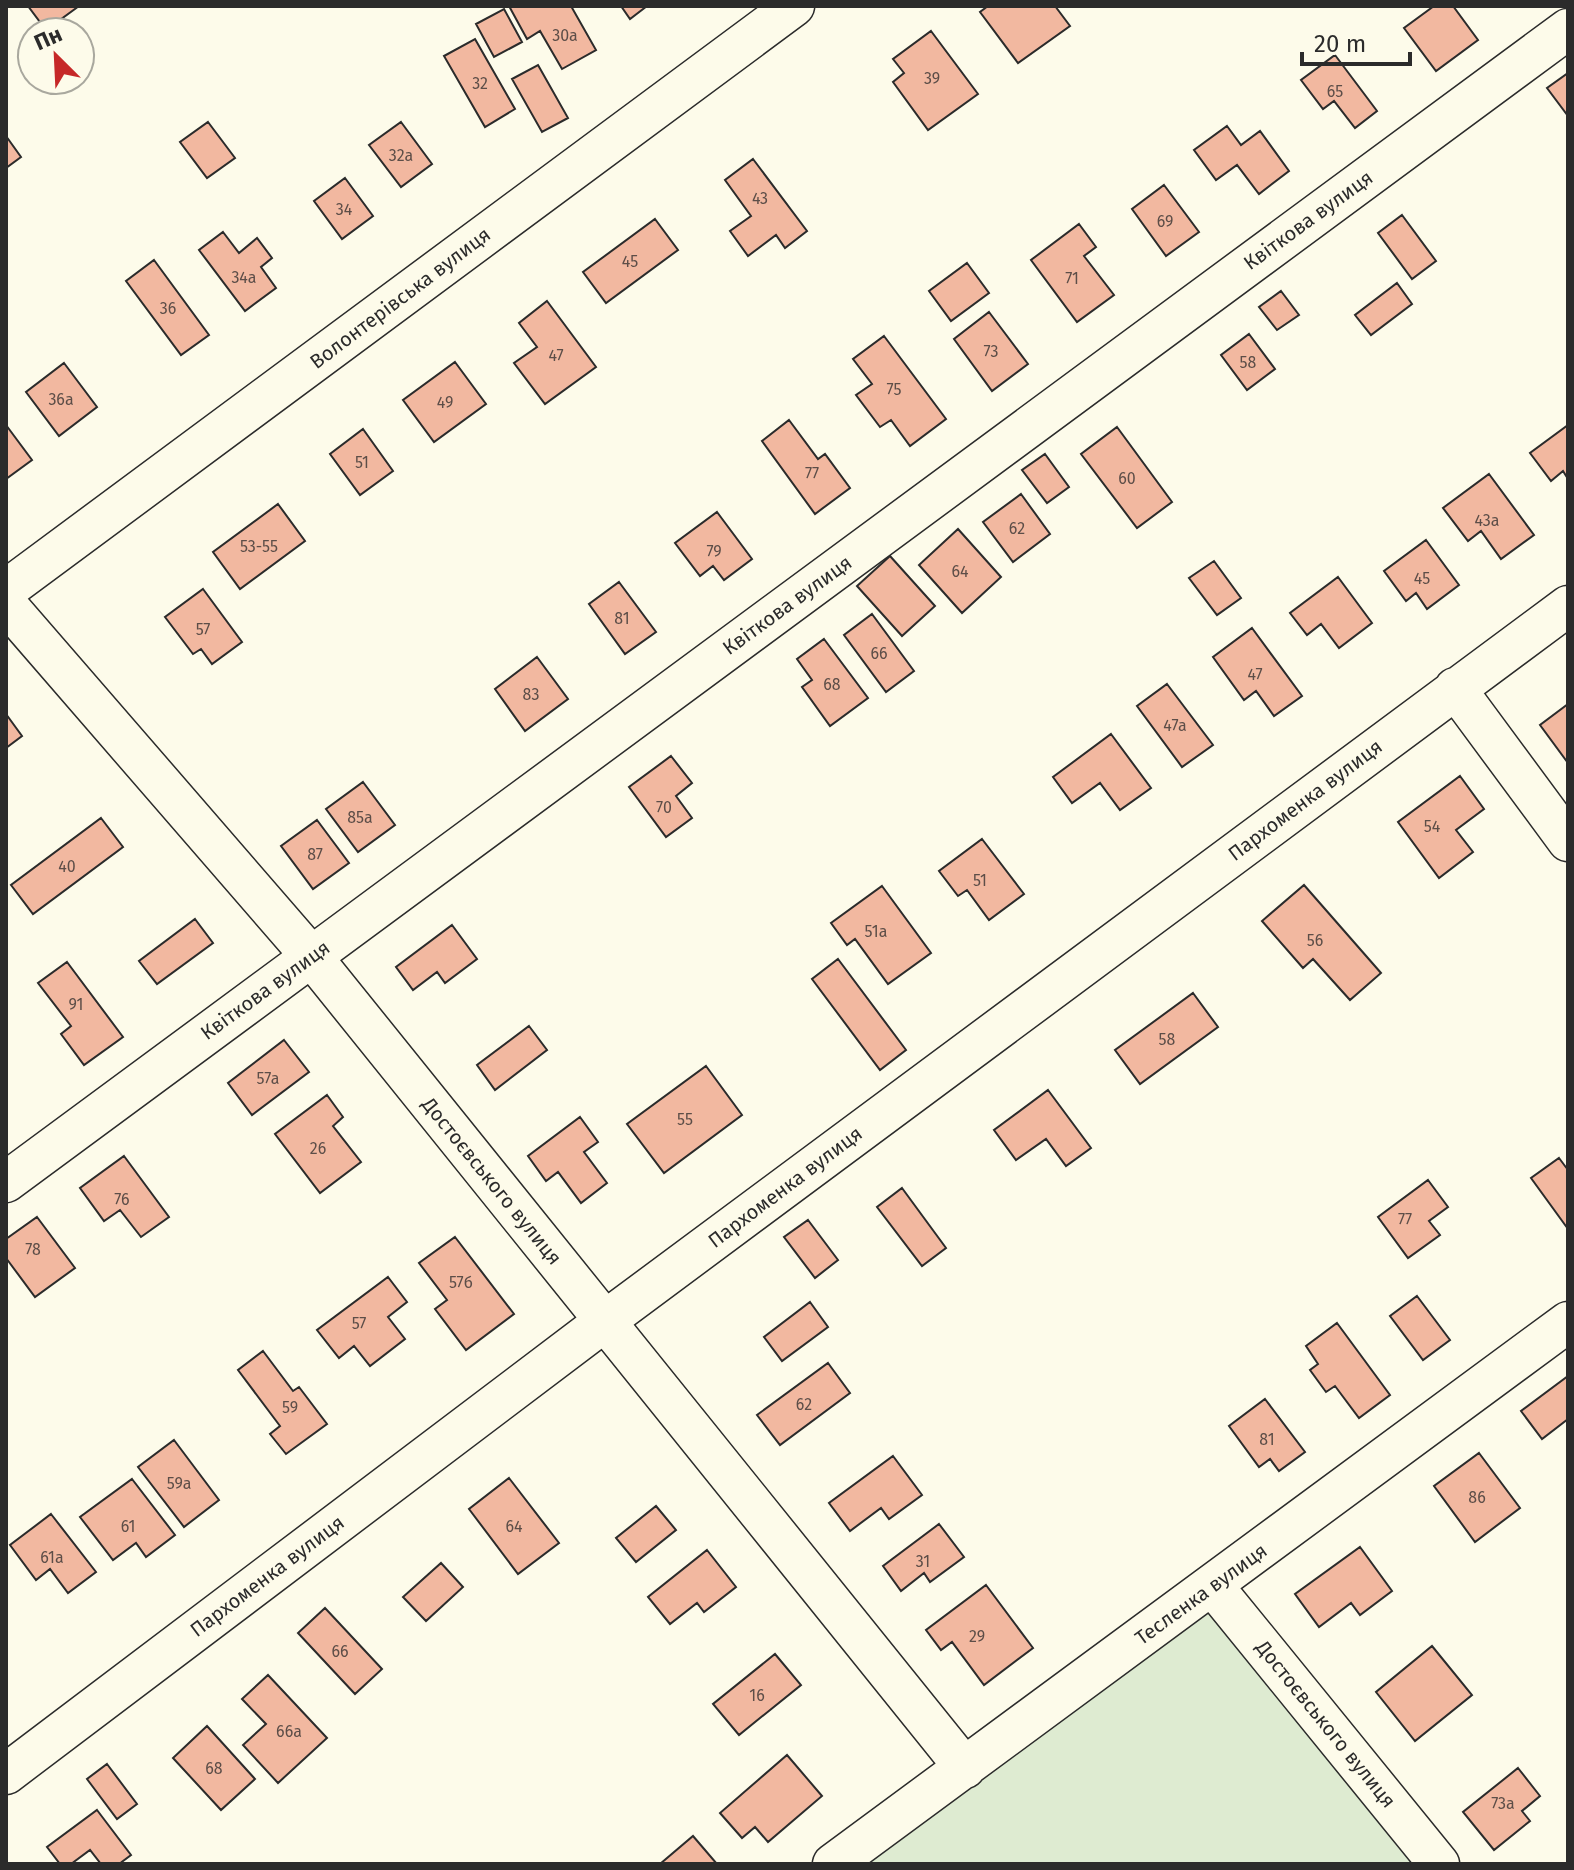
<svg xmlns="http://www.w3.org/2000/svg" width="1574" height="1870" font-family="'Fira Sans',sans-serif">
<rect width="100%" height="100%" fill="#fdfbea"/>
<path fill="#deebd1" stroke="#74746e" stroke-width="2" d="M1211,1596L1429,1864H846Z"/>
<path fill="#f2b8a0" stroke="#2b2b2b" stroke-width="2" d="M28,6H79L46,30Z
M509,6H571L596,50L562,69L540,31L527,39Z
M621,6H647L630,19Z
M988,6H1055L1070,26L1018,63L980,12Z
M1434,6H1453L1478,40L1436,71L1404,28Z
M504,9L522,42L494,57L476,24Z
M931,31L978,94L928,130L893,82L904,73L893,59Z
M475,39L515,109L485,127L444,56Z
M1335,55L1377,111L1355,128L1334,101L1323,109L1301,80Z
M538,65L568,118L542,132L512,79Z
M1568,73V116L1547,88Z
M208,122L235,158L207,178L180,142Z
M401,122L432,164L401,187L369,145Z
M1227,126L1241,145L1260,131L1289,171L1259,194L1237,165L1216,180L1194,150Z
M6,136L21,157L6,168Z
M753,159L807,231L785,248L776,235L748,256L730,231L751,216L725,180Z
M345,178L373,216L342,239L314,201Z
M1164,185L1199,232L1166,256L1132,209Z
M1402,215L1436,261L1412,279L1378,233Z
M655,219L678,250L606,303L583,272Z
M1079,224L1096,247L1084,256L1114,295L1077,322L1031,260Z
M223,232L239,253L257,238L272,258L261,267L276,288L245,311L199,250Z
M154,260L209,335L181,355L126,281Z
M967,263L989,293L951,321L929,291Z
M1397,283L1412,304L1371,335L1355,315Z
M1281,291L1299,315L1277,330L1259,307Z
M547,301L596,367L545,404L514,363L537,347L519,323Z
M989,312L1028,364L992,391L954,339Z
M1249,334L1275,369L1247,390L1221,355Z
M884,336L946,419L910,446L891,420L880,427L856,395L872,384L853,359Z
M455,362L486,404L434,442L403,400Z
M64,363L97,407L59,436L26,392Z
M789,420L818,459L825,454L850,488L815,514L762,441Z
M6,425L32,460L6,479Z
M1568,425V479L1563,471L1551,481L1530,453Z
M1117,427L1172,502L1137,528L1081,454Z
M363,429L393,471L360,495L330,454Z
M1045,454L1069,487L1047,503L1022,470Z
M1489,474L1534,535L1501,559L1481,531L1468,541L1443,508Z
M1021,494L1050,534L1013,562L983,522Z
M278,504L305,541L240,589L213,552Z
M717,512L752,559L724,580L713,566L700,576L675,543Z
M958,529L1001,577L962,613L919,565Z
M1426,540L1459,585L1427,609L1416,593L1406,601L1384,571Z
M890,556L935,606L902,636L857,586Z
M1214,561L1241,598L1217,615L1189,578Z
M1338,577L1372,623L1339,648L1321,624L1307,635L1290,613Z
M619,582L656,632L625,654L589,604Z
M203,589L242,642L212,664L201,649L193,654L165,617Z
M872,614L914,671L886,692L844,635Z
M1252,628L1302,696L1274,716L1256,691L1244,700L1213,657Z
M824,639L868,698L830,726L802,687L812,680L797,659Z
M537,657L568,699L525,731L495,689Z
M1167,684L1213,745L1182,767L1137,706Z
M1568,704V763L1540,725Z
M6,714L22,736L6,748Z
M1111,734L1151,788L1120,810L1100,783L1072,803L1053,777Z
M671,756L692,783L676,796L692,818L666,837L629,787Z
M1460,776L1484,809L1456,830L1473,852L1439,878L1398,822Z
M363,782L395,825L358,852L326,809Z
M101,818L123,847L33,914L11,885Z
M317,820L349,863L313,889L281,846Z
M982,839L1024,894L989,920L967,890L958,896L939,871Z
M1304,885L1381,973L1350,1000L1313,959L1303,968L1262,921Z
M882,886L931,953L888,984L855,939L847,945L831,923Z
M195,919L213,943L157,984L139,961Z
M452,925L477,959L445,983L437,972L413,990L396,967Z
M838,959L906,1050L880,1070L812,979Z
M67,962L123,1037L84,1065L61,1034L71,1026L38,983Z
M1193,993L1218,1027L1140,1084L1115,1050Z
M529,1026L547,1050L495,1090L477,1065Z
M284,1040L309,1072L252,1115L228,1083Z
M706,1066L742,1115L664,1173L627,1124Z
M1048,1090L1091,1148L1066,1166L1046,1139L1016,1160L994,1130Z
M327,1095L343,1117L333,1126L361,1162L320,1193L275,1134Z
M580,1117L598,1142L584,1152L607,1183L581,1203L558,1172L546,1181L528,1156Z
M124,1156L169,1217L141,1237L120,1210L104,1221L80,1188Z
M1559,1158L1568,1170V1229L1531,1178Z
M1428,1180L1448,1207L1429,1221L1440,1235L1408,1258L1378,1217Z
M902,1188L946,1248L922,1266L877,1207Z
M37,1217L75,1268L35,1297L6,1258V1239Z
M808,1220L838,1260L815,1278L784,1237Z
M455,1237L514,1314L466,1350L435,1309L447,1300L419,1263Z
M388,1277L407,1302L388,1317L405,1339L370,1366L354,1346L339,1358L317,1330Z
M1417,1296L1450,1340L1423,1360L1390,1316Z
M810,1302L828,1327L782,1361L764,1337Z
M1337,1323L1390,1395L1359,1418L1335,1386L1326,1392L1310,1370L1318,1364L1306,1346Z
M263,1351L293,1391L299,1387L327,1424L286,1454L270,1434L280,1426L238,1370Z
M828,1363L850,1393L780,1445L757,1415Z
M1568,1376V1419L1542,1439L1521,1411Z
M1265,1399L1305,1452L1279,1471L1270,1459L1259,1467L1229,1426Z
M174,1440L219,1500L184,1527L138,1467Z
M1479,1453L1520,1508L1475,1542L1434,1486Z
M893,1456L922,1495L889,1519L881,1508L850,1531L829,1503Z
M509,1478L559,1543L518,1574L469,1509Z
M132,1479L175,1535L146,1557L136,1543L113,1560L80,1517Z
M656,1506L676,1530L636,1562L616,1538Z
M51,1514L96,1572L68,1593L50,1569L36,1580L10,1545Z
M939,1524L964,1557L930,1582L924,1573L901,1591L883,1566Z
M1360,1547L1392,1591L1360,1615L1351,1603L1319,1627L1295,1594Z
M707,1550L736,1587L704,1612L697,1603L670,1624L648,1597Z
M441,1563L463,1587L426,1621L403,1597Z
M986,1585L1033,1648L984,1685L952,1642L941,1650L926,1630Z
M325,1608L382,1669L355,1694L298,1633Z
M1432,1646L1472,1695L1415,1741L1376,1692Z
M775,1654L801,1685L739,1735L713,1704Z
M268,1675L327,1738L278,1783L243,1745L266,1724L242,1699Z
M207,1726L255,1779L221,1810L173,1758Z
M787,1755L822,1796L768,1842L755,1827L742,1838L720,1813Z
M107,1764L137,1804L117,1819L87,1779Z
M1518,1768L1540,1796L1522,1811L1530,1821L1494,1850L1463,1812Z
M97,1810L131,1855L119,1864H101L90,1850L71,1864H60L47,1847Z
M693,1836L717,1864H660Z"/>
<g fill="none" stroke-linecap="round" stroke-linejoin="round">
<defs>
<path id="minor" d="M6,590L794,6
M6,604L311,956L965,1768
M1455,688L1568,841
M6,1182L1568,29
M1212,1585L1439,1864
M6,1774L605,1321L1568,606
M833,1864L1568,1322"/>
</defs>
<use href="#minor" stroke="#2b2b2b" stroke-width="43"/>
<use href="#minor" stroke="#fdfbea" stroke-width="40"/>
</g>
<g text-anchor="middle" dominant-baseline="central" stroke-width="6" stroke-linejoin="round" paint-order="stroke">
<g font-size="16" fill="#5d4e48">
<text x="565" y="35">30а</text>
<text x="932" y="78">39</text>
<text x="480" y="83">32</text>
<text x="1335" y="91">65</text>
<text x="401" y="155">32а</text>
<text x="760" y="198">43</text>
<text x="344" y="209">34</text>
<text x="1165" y="221">69</text>
<text x="630" y="261">45</text>
<text x="244" y="277">34а</text>
<text x="1072" y="278">71</text>
<text x="168" y="308">36</text>
<text x="991" y="351">73</text>
<text x="556" y="355">47</text>
<text x="1248" y="362">58</text>
<text x="894" y="389">75</text>
<text x="61" y="399">36а</text>
<text x="445" y="402">49</text>
<text x="362" y="462">51</text>
<text x="812" y="473">77</text>
<text x="1127" y="478">60</text>
<text x="1487" y="520">43а</text>
<text x="1017" y="528">62</text>
<text x="259" y="546">53-55</text>
<text x="714" y="551">79</text>
<text x="960" y="571">64</text>
<text x="1422" y="578">45</text>
<text x="622" y="618">81</text>
<text x="203" y="629">57</text>
<text x="879" y="653">66</text>
<text x="1255" y="674">47</text>
<text x="832" y="684">68</text>
<text x="531" y="694">83</text>
<text x="1175" y="725">47а</text>
<text x="664" y="807">70</text>
<text x="360" y="817">85а</text>
<text x="1432" y="826">54</text>
<text x="315" y="854">87</text>
<text x="67" y="866">40</text>
<text x="980" y="880">51</text>
<text x="876" y="931">51а</text>
<text x="1315" y="940">56</text>
<text x="76" y="1004">91</text>
<text x="1167" y="1039">58</text>
<text x="268" y="1078">57а</text>
<text x="685" y="1119">55</text>
<text x="318" y="1148">26</text>
<text x="122" y="1199">76</text>
<text x="1405" y="1219">77</text>
<text x="33" y="1249">78</text>
<text x="461" y="1282">57б</text>
<text x="359" y="1323">57</text>
<text x="804" y="1404">62</text>
<text x="290" y="1407">59</text>
<text x="1267" y="1439">81</text>
<text x="179" y="1483">59а</text>
<text x="1477" y="1497">86</text>
<text x="128" y="1526">61</text>
<text x="514" y="1526">64</text>
<text x="52" y="1557">61а</text>
<text x="923" y="1561">31</text>
<text x="977" y="1636">29</text>
<text x="340" y="1651">66</text>
<text x="757" y="1695">16</text>
<text x="289" y="1731">66а</text>
<text x="214" y="1768">68</text>
<text x="1503" y="1803">73а</text>
</g>
<g font-size="20" fill="#2b2b2b" stroke="#fdfbea">
<text transform="translate(1308 220) rotate(-36)">Квіткова вулиця</text>
<text transform="translate(400 298) rotate(-37)">Волонтерівська вулиця</text>
<text transform="translate(787 605) rotate(-36)">Квіткова вулиця</text>
<text transform="translate(1305 800) rotate(-37)">Пархоменка вулиця</text>
<text transform="translate(265 990) rotate(-36)">Квіткова вулиця</text>
<text transform="translate(492 1181) rotate(51)">Достоєвського вулиця</text>
<text transform="translate(785 1187) rotate(-37)">Пархоменка вулиця</text>
<text transform="translate(267 1576) rotate(-37)">Пархоменка вулиця</text>
<text transform="translate(1201 1594) rotate(-36)">Тесленка вулиця</text>
<text transform="translate(1326 1724) rotate(51)">Достоєвського вулиця</text>
</g>
</g>
<rect width="1574" height="1870" fill="none" stroke="#2b2b2b" stroke-width="16"/>
<g transform="translate(56 56) rotate(336)"><circle r="38" fill="#fdfbea" stroke="#a9a89e" stroke-width="2"/>
<path d="M0-6L14 30L0 20L-14 30Z" fill="#c62828"/>
<text y="-12" font-size="22" font-weight="bold" text-anchor="middle" fill="#2b2b2b">Пн</text>
</g>
<path d="M1302 52v12h108v-12" fill="none" stroke="#2b2b2b" stroke-width="4"/>
<text x="1314" y="52" font-size="24" fill="#2b2b2b" stroke="#fdfbea" stroke-width="6" paint-order="stroke">20 m</text>
</svg>
